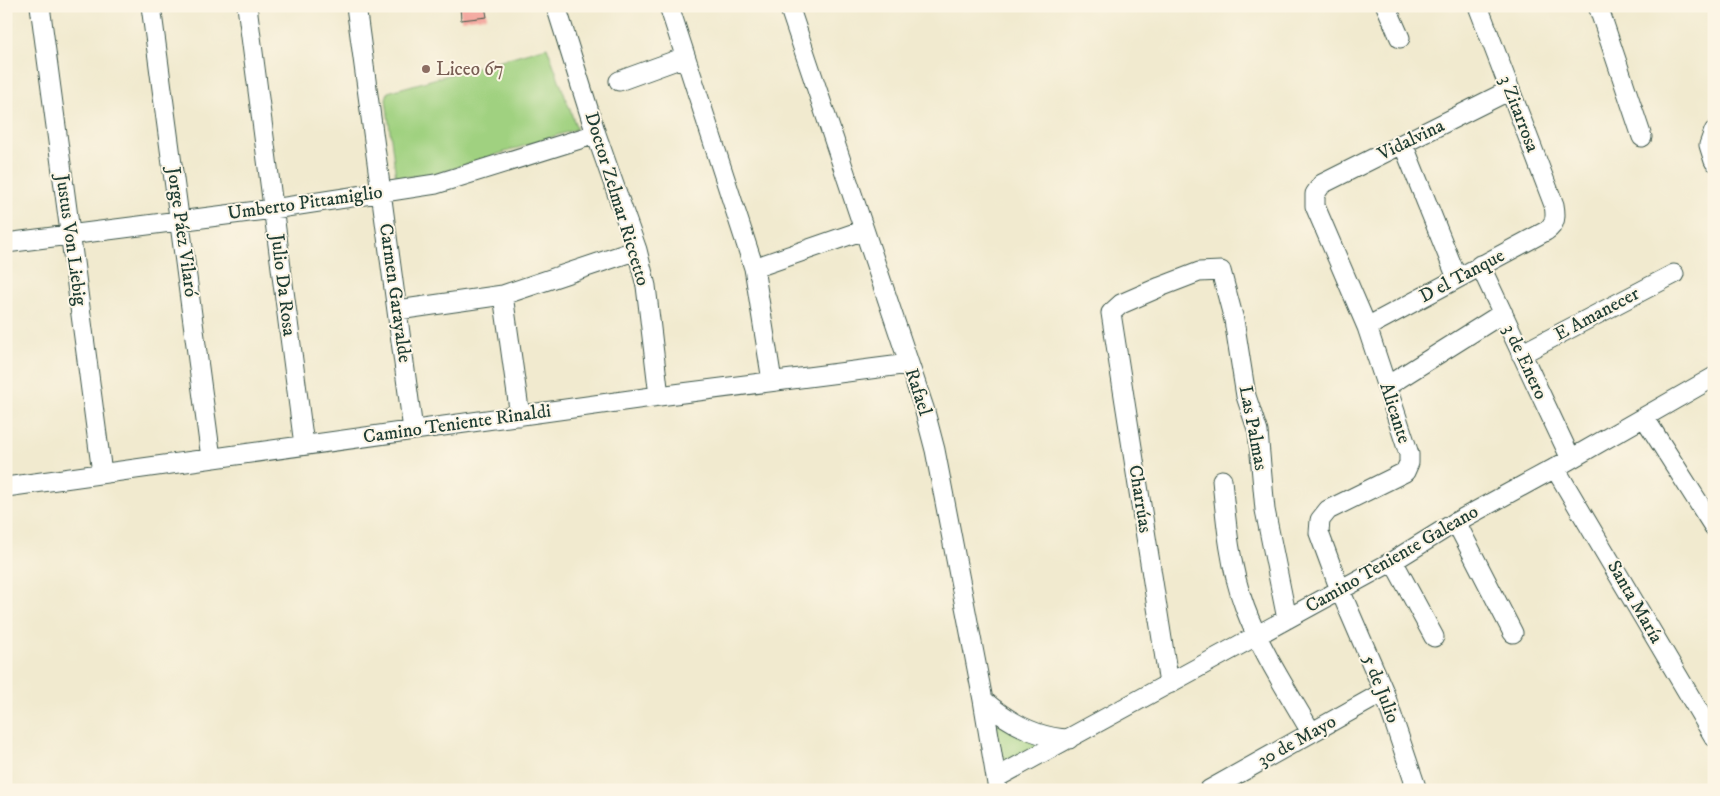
<svg xmlns="http://www.w3.org/2000/svg" width="1720" height="796" font-family="'IM FELL DW Pica',serif">
<rect width="100%" height="100%" fill="#fcf5e5"/>
<filter id="ink" filterUnits="userSpaceOnUse"><feTurbulence type="fractalNoise" baseFrequency=".02" numOctaves="2"/><feDisplacementMap in="SourceGraphic" scale="10" xChannelSelector="R" yChannelSelector="G"/><feConvolveMatrix kernelMatrix="1 2 1 2 8 2 1 2 1" color-interpolation-filters="sRGB"/></filter>
<filter id="wash" filterUnits="userSpaceOnUse"><feTurbulence type="fractalNoise" baseFrequency=".0096" numOctaves="4" result="noise"/><feDisplacementMap in="SourceGraphic" scale="20" xChannelSelector="R" yChannelSelector="G"/><feGaussianBlur stdDeviation="1.12" result="paint"/><feColorMatrix in="noise" values="0 0 0 0 0 0 0 0 0 0 0 0 0 0 0 0 0 1.4 0 .05"/><feComposite in="paint" operator="in"/></filter>
<g filter="url(#wash)">
<rect width="100%" height="100%" fill="#f1eacf"/>
<path fill="#a0d180" stroke="#60875a" d="M547,47L577,129L436,174L396,178L386,99L388,92Z
M997,722L1039,743L1040,748L1002,766L992,728Z"/>
<g id="blocks">
<path fill="#f29c94" d="M460,6H485L487,17L461,20Z"/>
</g>
</g>
<g filter="url(#ink)">
<use href="#blocks" fill-opacity="0" stroke="#3e574b" stroke-width="1"/>
<g fill="none" stroke-linecap="round" stroke-linejoin="round">
<defs>
<path id="minor" d="M40,6L102,473
M151,6L211,458
M247,6L304,445
M356,6L413,430
M556,6L596,134L637,250L646,286L659,396
M669,6L754,268L772,381
M789,6L924,408L935,450L983,700L998,790
M1386,6L1400,38
M1598,6L1642,137
M619,81L685,57
M1714,131L1709,145L1714,161
M1403,144L1457,278
M6,243L273,209L436,184L596,134
M1480,265L1571,459
M754,268L864,230
M503,295L520,416
M398,310L503,295L637,250
M1367,327L1546,231C1556,224 1556,216 1554,205L1478,6
M1521,354L1674,274
M1387,386L1503,313
M1644,417L1714,527
M1555,468L1714,737
M1222,480C1226,523 1230,568 1245,608C1261,651 1288,692 1311,732
M6,487L659,396L909,364
M1456,522L1513,633
M1393,561L1434,637
M1169,684L1111,313L1121,304L1160,287L1199,272L1221,271L1234,320L1246,396L1258,432L1265,510L1287,619
M983,700C1008,722 1036,738 1069,739
M996,778L1393,561L1456,522L1555,468L1714,377
M1209,790L1384,692
M1417,790L1384,692L1340,590L1319,533L1320,520L1328,510L1405,472L1409,463V454L1367,327L1315,206V194L1322,184L1510,90"/>
</defs>
<use href="#minor" stroke="#3e574b" stroke-width="21"/>
<use href="#minor" stroke="#fff" stroke-width="19"/>
</g>
</g>
<circle fill="#8d6e63" stroke="#fcf5e5" stroke-width="2" cx="426" cy="69" r="5"/>
<g text-anchor="middle" dominant-baseline="central" stroke-width="4" stroke-linejoin="round" paint-order="stroke">
<g font-size="19" fill="#785e54" stroke="#fcf5e5" text-anchor="start">
<text x="436" y="69">Liceo 67</text>
</g>
<g font-size="19" fill="#1f3d34" stroke="#fcf5e5">
<text transform="translate(1519 114) rotate(69)">3 Zitarrosa</text>
<text transform="translate(1411 140) rotate(-26)">Vidalvina</text>
<text transform="translate(617 199) rotate(73)">Doctor Zelmar Riccetto</text>
<text transform="translate(305 203) rotate(-8)">Umberto Pittamiglio</text>
<text transform="translate(182 232) rotate(82)">Jorge Páez Vilaró</text>
<text transform="translate(71 240) rotate(82)">Justus Von Liebig</text>
<text transform="translate(1462 276) rotate(-28)">D el Tanque</text>
<text transform="translate(283 285) rotate(83)">Julio Da Rosa</text>
<text transform="translate(395 293) rotate(82)">Carmen Garayalde</text>
<text transform="translate(1597 314) rotate(-28)">E Amanecer</text>
<text transform="translate(1525 362) rotate(65)">3 de Enero</text>
<text transform="translate(918 392) rotate(72)">Rafael</text>
<text transform="translate(1395 413) rotate(72)">Alicante</text>
<text transform="translate(457 424) rotate(-8)">Camino Teniente Rinaldi</text>
<text transform="translate(1253 428) rotate(79)">Las Palmas</text>
<text transform="translate(1140 499) rotate(81)">Charrúas</text>
<text transform="translate(1392 559) rotate(-30)">Camino Teniente Galeano</text>
<text transform="translate(1635 602) rotate(60)">Santa María</text>
<text transform="translate(1381 689) rotate(69)">5 de Julio</text>
<text transform="translate(1297 741) rotate(-29)">30 de Mayo</text>
</g>
</g>
<rect width="1720" height="796" fill="none" stroke="#fcf5e5" stroke-width="25"/>
</svg>
